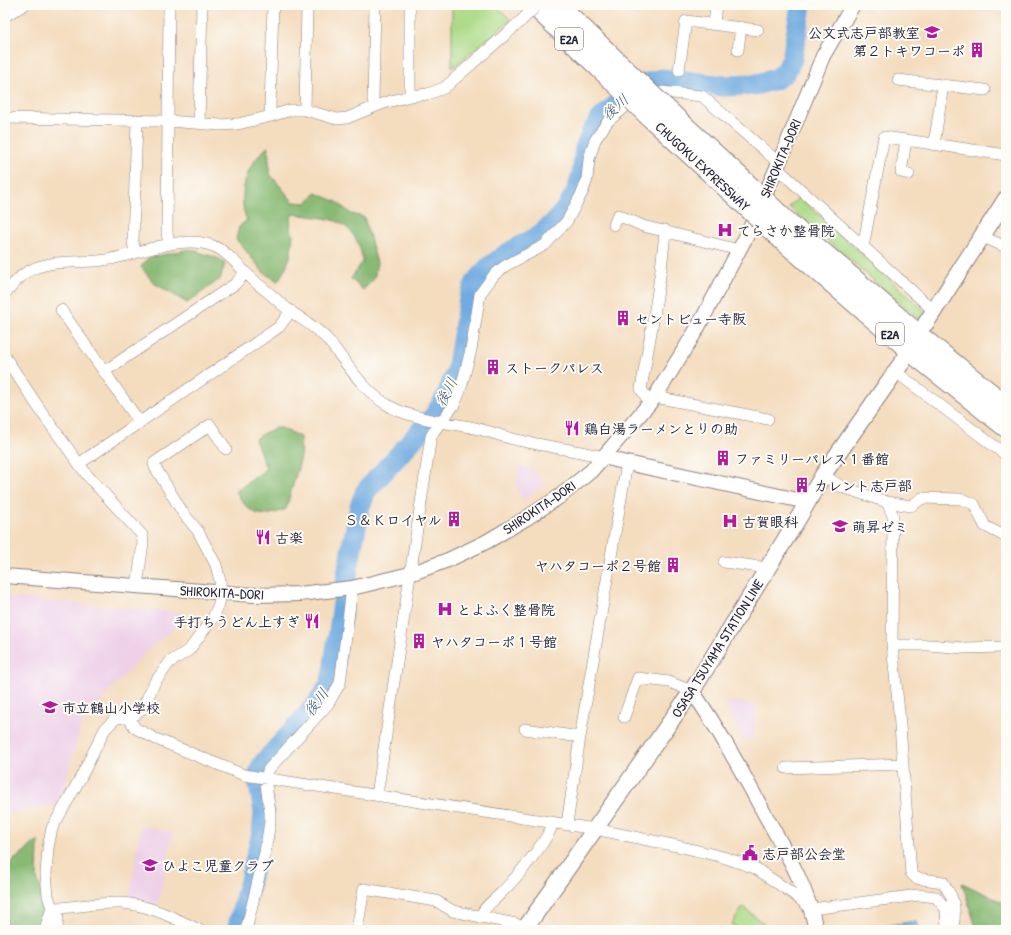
<svg xmlns="http://www.w3.org/2000/svg" width="1011" height="935" font-family="'Patrick Hand','Klee One',sans-serif">
<rect width="100%" height="100%" fill="#fdfcf7"/>
<filter id="ink" filterUnits="userSpaceOnUse"><feTurbulence type="fractalNoise" baseFrequency=".025" numOctaves="2"/><feDisplacementMap in="SourceGraphic" scale="8" xChannelSelector="R" yChannelSelector="G"/><feConvolveMatrix kernelMatrix="1 2 1 2 8 2 1 2 1" color-interpolation-filters="sRGB"/></filter>
<filter id="wash" filterUnits="userSpaceOnUse"><feTurbulence type="fractalNoise" baseFrequency=".012" numOctaves="4" result="noise"/><feDisplacementMap in="SourceGraphic" scale="16" xChannelSelector="R" yChannelSelector="G"/><feGaussianBlur stdDeviation="0.9" result="paint"/><feColorMatrix in="noise" values="0 0 0 0 0 0 0 0 0 0 0 0 0 0 0 0 0 1.4 0 .05"/><feComposite in="paint" operator="in"/></filter>
<g filter="url(#wash)">
<rect width="100%" height="100%" fill="#f4dcbe"/>
<path fill="#eed0e8" d="M519,466L532,468L546,485L522,500L516,485Z
M5,597L183,613L182,621L145,653L83,720L62,792L56,803L45,808L5,813Z
M726,700L757,705L753,740L743,739L726,705Z
M141,825L173,833L158,904L129,898Z"/>
<path fill="#acda87" stroke="#677e61" d="M452,5H495L511,20L452,68Z
M799,197L926,312L922,322L789,207Z
M743,907L765,925L767,930H739L732,924Z"/>
<path fill="#89ba74" stroke="#566e58" d="M268,147L270,174L293,202L306,203L316,193L337,202L351,214L364,217L377,263L374,279L363,290L351,279L363,261C360,244 353,228 336,221C328,218 302,215 292,214L290,227L293,235L290,257L285,269L278,281L264,273L236,239L239,227L247,220C245,215 243,210 243,205C242,182 249,162 268,147Z
M190,249L220,259L225,264L220,279L187,303L154,283L141,267L148,258Z
M276,428H281L300,437L301,457L286,509C260,520 249,515 236,491L261,473L266,468L255,439L264,433Z
M38,840L37,879L47,905L42,930H5L9,895L5,888L6,867Z
M962,883L1002,902H1006V930H977Z"/>
<path fill="#6faae0" stroke="#48668e" d="M915,921L920,930H860Z"/>
<g fill="none" stroke-linecap="round" stroke-linejoin="round">
<path stroke="#6faae0" stroke-width="21" d="M237,930L262,834L264,812L259,785V773L262,765L317,704L330,685L333,671L349,563L360,506L366,491L434,416L446,397L457,371L469,299L476,282L488,268L505,255L539,236L555,222L568,206L577,191L582,175L585,149L591,134L600,120L625,97L644,84L661,79L675,80L723,86L754,85L776,79L786,71L792,59L801,5"/>
</g>
</g>
<g filter="url(#ink)">
<g fill="none" stroke-linecap="round" stroke-linejoin="round">
<defs>
<path id="minor" d="M5,16L24,5
M714,24L716,5
M738,50L741,27
M679,70L686,21L758,30
M898,80L985,90
M410,96V5
M375,106L373,100L375,5
M305,110L307,5
M271,116L270,109L273,5
M5,118L168,121L220,125L238,124L271,116L291,110H305L337,119L347,118L384,103L410,96L428,94L444,88L521,21
M199,122L202,5
M934,145L943,85
M777,168L934,311
M909,174L901,172L906,140L1006,155
M614,225L618,215L643,226L739,250
M981,236L1006,247
M169,244L167,233L169,5
M863,247L884,137L906,140
M135,252L133,242L137,121
M5,293C13,286 18,277 27,272C52,257 84,265 111,259C143,253 190,230 221,250C230,256 238,265 246,273C253,280 261,287 269,293C277,300 284,307 293,313C305,321 318,329 328,340C347,363 363,392 391,407C410,418 448,423 470,427C485,430 499,435 513,439C543,446 574,450 604,457
M61,310L140,423
M5,357L43,414L87,475L142,535L143,543L137,586
M105,371L235,284L245,273
M896,372L1006,455
M655,397L768,419
M650,403L641,389C650,336 661,284 665,230
M80,463L279,327L291,311
M823,475L842,487L887,502L893,516L892,645L899,712L911,873L916,878L943,882C945,887 949,891 951,896C955,905 956,922 951,930
M887,502L911,506L922,498L961,499L974,504L985,526L1006,537
M724,562L767,568
M892,645H929L963,648L1006,647
M128,716L135,728L156,739L244,775L595,829L682,847L723,857L755,868L792,893L812,909L919,895L936,897L946,909L947,930
M624,717L638,678L669,682L692,691
M525,729L580,737
M786,768L903,764
M377,795L431,436L434,431L454,405L460,391L471,350L480,294L494,275L505,266L545,245L567,221L583,191L587,179L589,159L595,140L608,121L625,107L662,92L702,96L779,163
M567,824L580,737L627,463
M52,908C75,908 97,902 120,903C148,904 174,918 199,930
M480,917C484,906 495,900 502,892C516,878 549,840 553,822
M45,930L52,908L48,896L46,874L48,848L52,828L59,816L81,777L105,729L115,719L136,714L142,709L155,682L170,662L189,650L213,618L219,604L221,593L220,581L216,565L198,531L183,513L155,467L154,463L210,425L226,449
M57,930L58,908
M246,930L265,852L270,822V812L266,785L268,770L328,704L340,683L352,588
M357,930L364,889L436,901L453,911L516,924L525,928"/>
<path id="tertiary" d="M604,457L627,463L807,502
M5,576L254,595L299,594L352,588L410,574L448,560L486,542L525,519L559,497L591,471L655,397L697,329L747,235L779,163L823,56L853,5
M692,691C719,729 741,770 763,811C785,851 807,885 816,930"/>
<path id="secondary" d="M926,323L1006,199
M524,930L692,691L799,517L823,475L903,361"/>
<path id="motorway" d="M534,5L604,72
M558,5L621,66
M665,108L745,182
M649,116L740,200
M785,220L928,343L1006,406
M778,236L919,358L1006,427"/>
</defs>
<use href="#minor" stroke="#8b7f7c" stroke-width="12"/>
<use href="#tertiary" stroke="#8b7f7c" stroke-width="16"/>
<use href="#secondary" stroke="#8b7f7c" stroke-width="18"/>
<use href="#motorway" stroke="#8b7f7c" stroke-width="22"/>
<use href="#minor" stroke="#fff" stroke-width="11"/>
<use href="#tertiary" stroke="#fff" stroke-width="14"/>
<use href="#secondary" stroke="#fff" stroke-width="16"/>
<use href="#motorway" stroke="#fff" stroke-width="20"/>
<defs>
<path id="minor-bridge" d="M521,21L537,5"/>
<path id="motorway-bridge" d="M621,66L665,108
M604,72L649,116
M745,182L785,220
M740,200L778,236"/>
</defs>
<use href="#minor-bridge" stroke="#8b7f7c" stroke-width="12" stroke-linecap="butt"/>
<use href="#motorway-bridge" stroke="#8b7f7c" stroke-width="22" stroke-linecap="butt"/>
<use href="#minor-bridge" stroke="#fff" stroke-width="11"/>
<use href="#motorway-bridge" stroke="#fff" stroke-width="20"/>
</g>
</g>
<defs>
<symbol id="school-bare" viewBox="-9 -9 18 18"><path d="M0-5L7-2L0 1L-7-2ZM-4 1L0 2.5L4 1V4Q0 6-4 4Z" fill="#b5179e" stroke="#fdfcf7" stroke-width="2.5" paint-order="stroke"/></symbol>
<symbol id="building-bare" viewBox="-9 -9 18 18"><path d="M-4-6H4V6H1V3H-1V6H-4ZM-2.5-4.3h1.7v1.8h-1.7ZM.8-4.3h1.7v1.8H.8ZM-2.5-1h1.7V.8h-1.7ZM.8-1h1.7V.8H.8Z" fill="#b5179e" stroke="#fdfcf7" stroke-width="2.5" paint-order="stroke"/></symbol>
<symbol id="hospital-bare" viewBox="-9 -9 18 18"><path d="M-5-5h3v3.5h4V-5h3V5h-3V1.5h-4V5h-3Z" fill="#b5179e" stroke="#fdfcf7" stroke-width="2.5" paint-order="stroke"/></symbol>
<symbol id="restaurant-bare" viewBox="-9 -9 18 18"><path d="M-5-6h1v4h1v-4h1v4h1v-4h1v5L-1.5 .5V6h-2V.5L-5-1ZM5-6V6H3V1.5H1.5Q1.5-4 5-6Z" fill="#b5179e" stroke="#fdfcf7" stroke-width="2.5" paint-order="stroke"/></symbol>
<symbol id="civic-bare" viewBox="-9 -9 18 18"><path d="M-.6-6.5H3V-4.5H.6V-3L4-1V1h2V6H-6V1h2V-1L-.6-3ZM-1.2 2.5V6h2.4V2.5Z" fill="#b5179e" stroke="#fdfcf7" stroke-width="2.5" paint-order="stroke"/></symbol>
</defs>
<g fill-rule="evenodd">
<use href="#school-bare" x="921" y="21" width="22" height="22"/>
<use href="#building-bare" x="966" y="39" width="22" height="22"/>
<use href="#hospital-bare" x="714" y="219" width="22" height="22"/>
<use href="#building-bare" x="612" y="307" width="22" height="22"/>
<use href="#building-bare" x="482" y="356" width="22" height="22"/>
<use href="#restaurant-bare" x="561" y="417" width="22" height="22"/>
<use href="#building-bare" x="712" y="447" width="22" height="22"/>
<use href="#building-bare" x="791" y="474" width="22" height="22"/>
<use href="#building-bare" x="443" y="508" width="22" height="22"/>
<use href="#hospital-bare" x="719" y="510" width="22" height="22"/>
<use href="#school-bare" x="829" y="515" width="22" height="22"/>
<use href="#restaurant-bare" x="252" y="526" width="22" height="22"/>
<use href="#building-bare" x="662" y="554" width="22" height="22"/>
<use href="#hospital-bare" x="434" y="598" width="22" height="22"/>
<use href="#restaurant-bare" x="301" y="610" width="22" height="22"/>
<use href="#building-bare" x="408" y="630" width="22" height="22"/>
<use href="#school-bare" x="39" y="696" width="22" height="22"/>
<use href="#civic-bare" x="739" y="842" width="22" height="22"/>
<use href="#school-bare" x="139" y="854" width="22" height="22"/>
</g>
<g text-anchor="middle" dominant-baseline="central" stroke-width="4" stroke-linejoin="round" paint-order="stroke">
<g fill="#fdfcf7" stroke="#646373" stroke-width="1">
<rect x="555" y="28" width="28" height="22" rx="3"/>
<rect x="876" y="323" width="28" height="22" rx="3"/>
</g>
<g font-size="13" font-weight="bold" fill="#22223b">
<text x="569" y="39">E2A</text>
<text x="890" y="334">E2A</text>
</g>
<g font-size="14" font-weight="bold" fill="#22223b" stroke="#fdfcf7" text-anchor="start">
<text x="920" y="32" text-anchor="end">公文式志戸部教室</text>
<text x="965" y="50" text-anchor="end">第２トキワコーポ</text>
<text x="737" y="230">てらさか整骨院</text>
<text x="635" y="318">セントビュー寺阪</text>
<text x="505" y="367">ストークパレス</text>
<text x="584" y="428">鶏白湯ラーメンとりの助</text>
<text x="735" y="458">ファミリーパレス１番館</text>
<text x="814" y="485">カレント志戸部</text>
<text x="442" y="519" text-anchor="end">Ｓ＆Ｋロイヤル</text>
<text x="742" y="521">古賀眼科</text>
<text x="852" y="526">萌昇ゼミ</text>
<text x="275" y="537">古楽</text>
<text x="661" y="565" text-anchor="end">ヤハタコーポ２号館</text>
<text x="457" y="609">とよふく整骨院</text>
<text x="300" y="621" text-anchor="end">手打ちうどん上すぎ</text>
<text x="431" y="641">ヤハタコーポ１号館</text>
<text x="62" y="707">市立鶴山小学校</text>
<text x="762" y="853">志戸部公会堂</text>
<text x="162" y="865">ひよこ児童クラブ</text>
</g>
<g font-size="14" fill="#22223b" stroke="#fdfcf7">
<text transform="translate(780 158) rotate(-67)">SHIROKITA-DORI</text>
<text transform="translate(703 166) rotate(43)">CHUGOKU EXPRESSWAY</text>
<text transform="translate(539 507) rotate(-34)">SHIROKITA-DORI</text>
<text transform="translate(222 592) rotate(3)">SHIROKITA-DORI</text>
<text transform="translate(717 648) rotate(-58)">OSASA TSUYAMA STATION LINE</text>
</g>
<g font-size="15" font-style="italic" fill="#41587d" stroke="#fdfcf7">
<text transform="translate(615 107) rotate(-42)">後川</text>
<text transform="translate(446 392) rotate(-63)">後川</text>
<text transform="translate(316 702) rotate(-53)">後川</text>
</g>
</g>
<rect width="1011" height="935" fill="none" stroke="#fdfcf7" stroke-width="20"/>
</svg>
